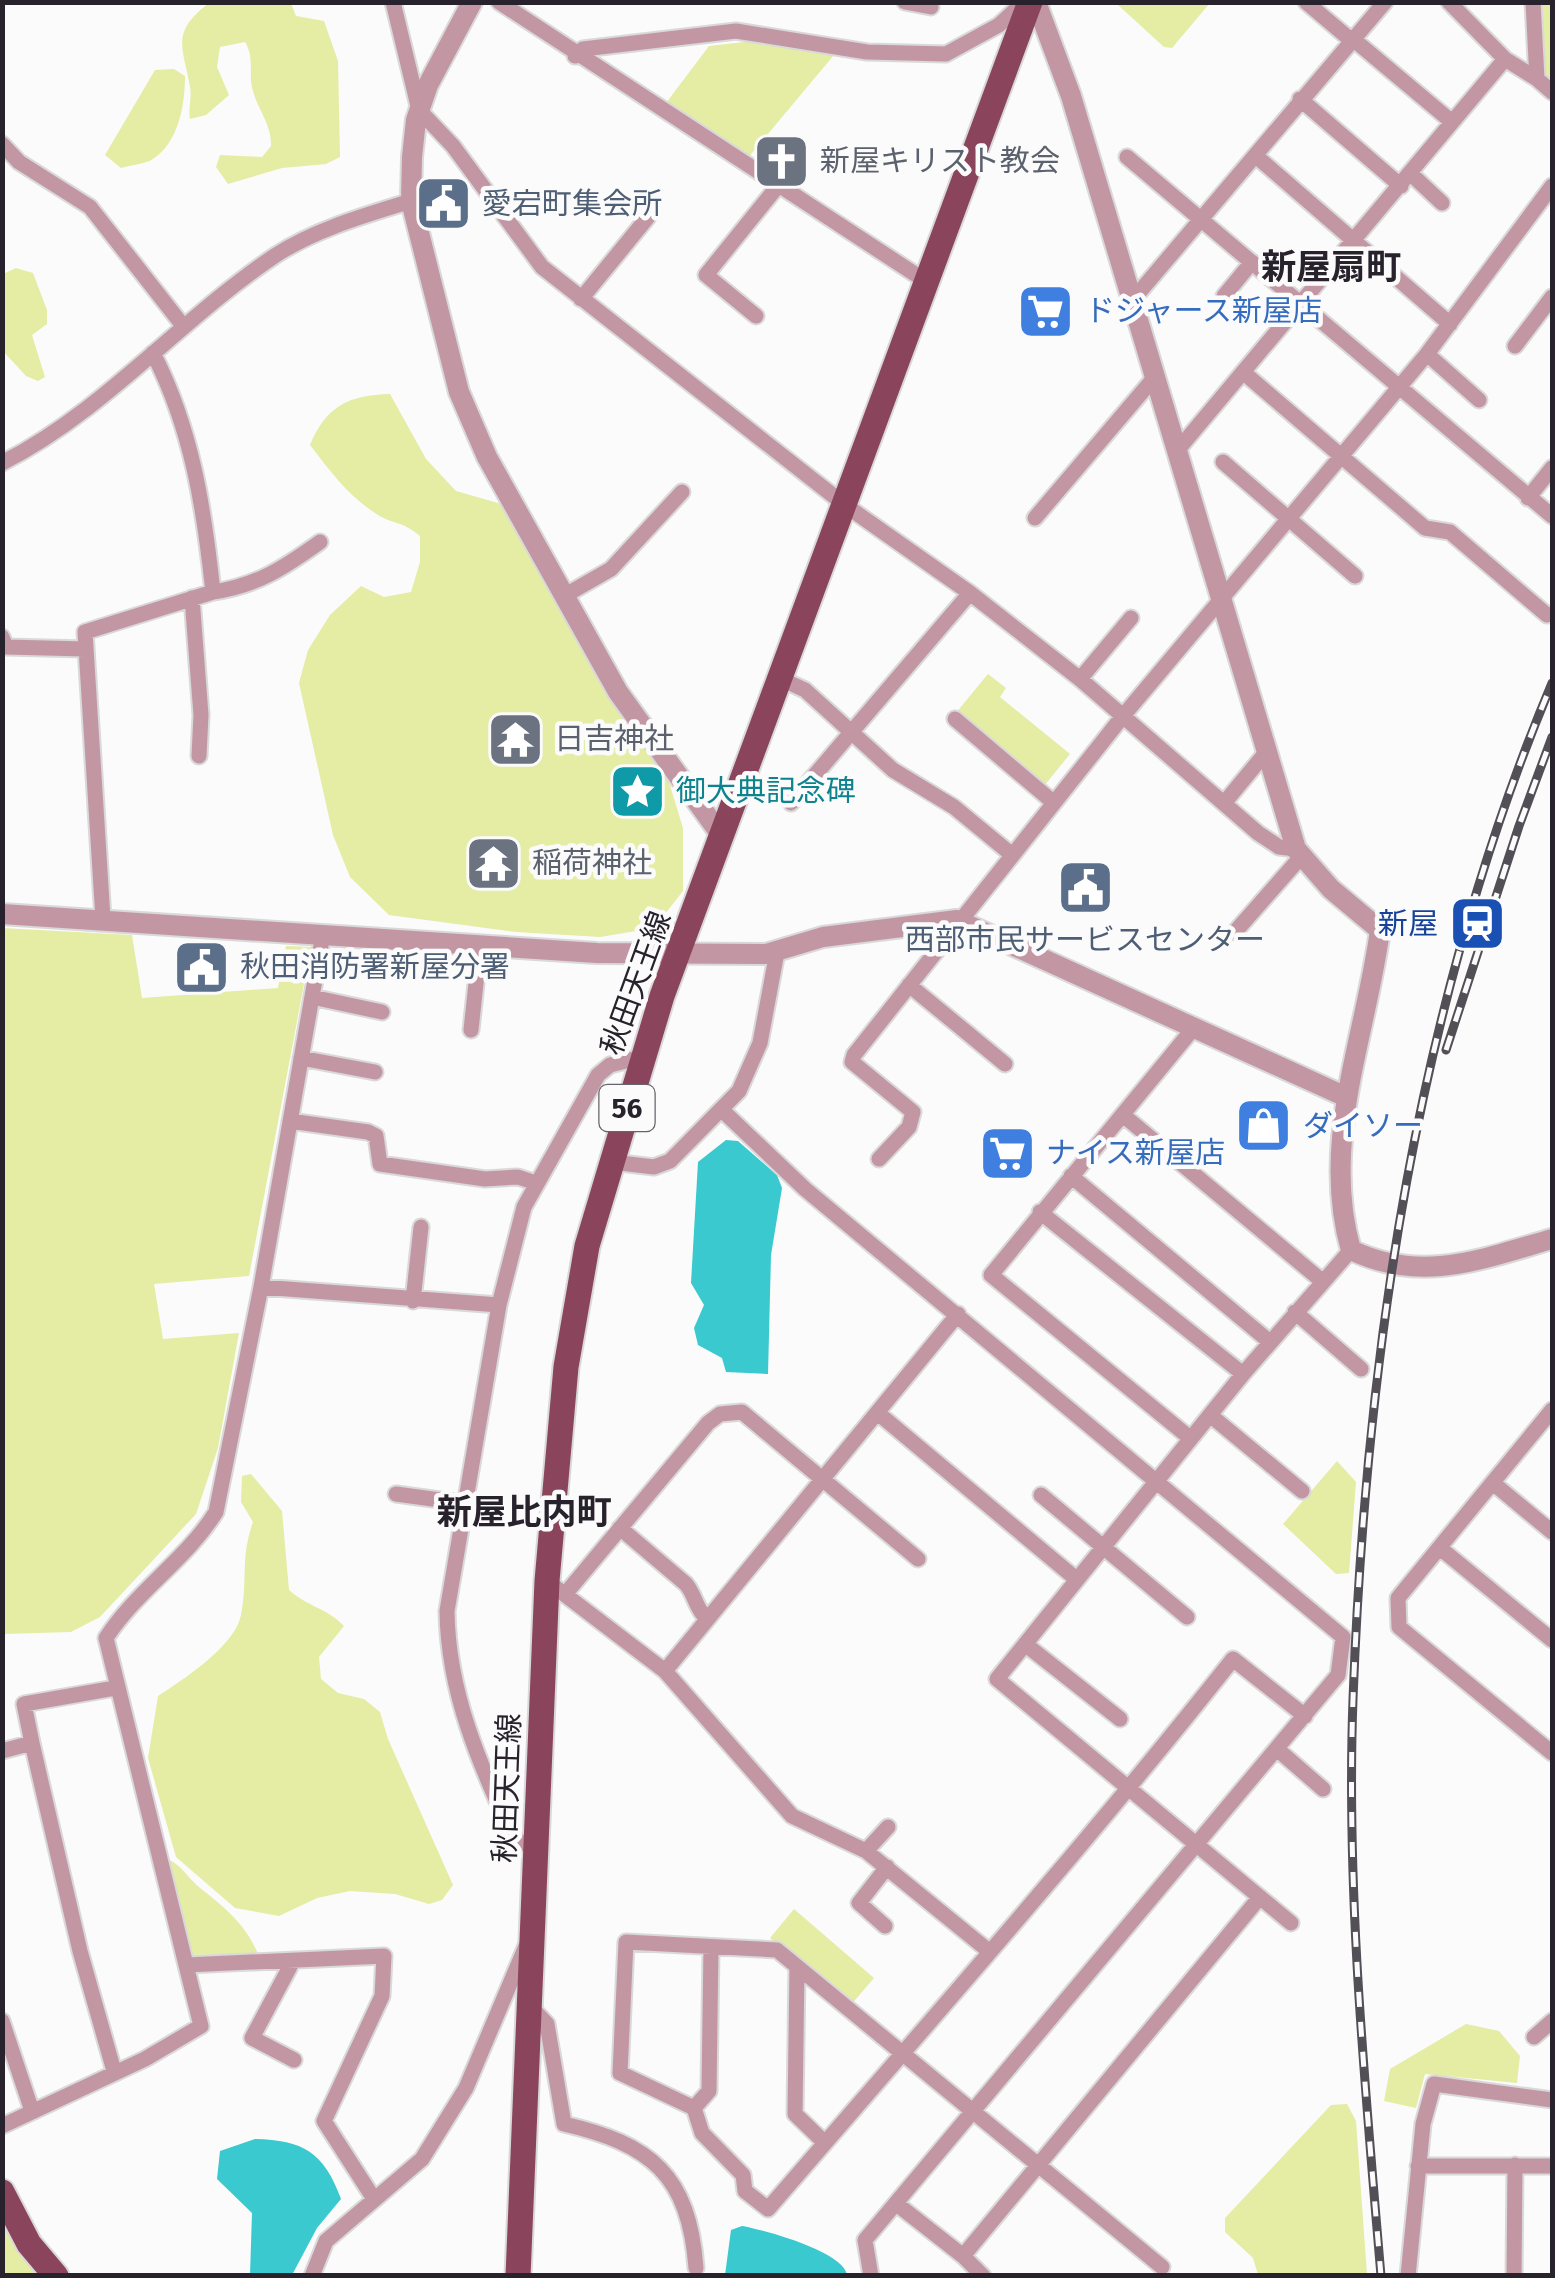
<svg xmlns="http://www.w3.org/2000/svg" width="1555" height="2278" font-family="'Fira Sans','Noto Sans JP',sans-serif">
<rect width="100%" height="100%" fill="#fbfbfb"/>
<path fill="#e5eca4" d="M1121,2H1210V3L1172,48L1164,47L1118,5Z
M209,3H291L296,16L324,21L338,61L340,157L326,164L282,168L228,184L216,167L220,155L262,157L271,146C272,125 258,110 253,91C248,74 255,58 245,42L220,47L217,67L229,95L206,115L190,119C188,108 192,98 190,87C183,46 170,33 209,3Z
M1539,3H1552V81L1543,72Z
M753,41L834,55L747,159L663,107L709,46Z
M174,69L185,76C185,104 179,142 153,159C146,164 130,165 121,168L105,155L155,70Z
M16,268L33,273L47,310V324L32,335L45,377L38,381L26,376L3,351V274Z
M390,394L426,459L456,491L505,505L616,709L669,782L683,828V891L654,928L600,937L516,932L389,915L350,877L333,835L299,683L308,650L330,615L361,586L384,597L411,592L420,562V536C401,520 394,525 378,515C349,497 330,471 310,445C326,406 349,395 390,394Z
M988,674L1006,688L1000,697L1070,754L1044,786L955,714Z
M2,928L132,935L142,998L278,988L286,946L311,947L249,1276L154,1284L163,1339L239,1333L218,1448L196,1514L100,1617L71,1632L3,1634Z
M1337,1461L1356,1482L1349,1573L1336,1574L1283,1524Z
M251,1474L282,1511L289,1590C308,1607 327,1608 344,1626L319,1657L321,1679L338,1693L364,1699L380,1712L388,1739L453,1885L442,1900L429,1904L395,1894L350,1891L317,1898L279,1916L235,1908L176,1857L148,1758L158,1696C184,1679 235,1646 241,1615C248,1580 240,1558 253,1522L241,1502L242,1476Z
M162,1857C180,1862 186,1876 199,1887C225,1908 245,1923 258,1954L189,1955Z
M794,1909L874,1978L850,2006L770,1938Z
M1466,2024L1499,2031L1520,2056L1517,2083L1425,2074L1416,2108L1384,2101L1390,2069Z
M1347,2104L1356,2121L1367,2275H1258L1253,2258L1225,2232V2218L1331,2105Z
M2,2217L47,2275H3Z"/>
<path fill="#39c9ce" d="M726,1140L738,1141L777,1175L782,1188L771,1255L768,1374L726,1372L722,1358L698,1345L694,1328L704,1305L691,1283L698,1162Z
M255,2139C303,2140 324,2152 341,2199L317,2228L292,2275H250L252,2213L217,2179L220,2151Z
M742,2226C765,2230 844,2252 847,2275H725L731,2230Z"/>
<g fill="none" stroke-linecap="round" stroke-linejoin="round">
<defs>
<path id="minor" d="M393,2L419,110L453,146L542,267L845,505L970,593L1080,679L1258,833L1279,847L1296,849
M499,2L927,282
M905,2L931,7
M1306,2L1352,41
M1449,2L1505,59L1537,79
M1533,2L1537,79L1552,92
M1353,39L1452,122
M575,56L583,49L736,31L867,52L946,54L999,25L1024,2
M1300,99L1401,186
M2,144L19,162L90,207L184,327
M1256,156L1450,324
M1127,157L1552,516
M1411,174L1442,203
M1224,296L1252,262
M581,299L648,217
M1131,302L1385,2
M756,316L706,275L777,187
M1515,346L1552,297
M1427,354L1479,400
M1243,372L1425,528L1450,532L1547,615
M1176,452L1505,59
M1223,462L1355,576
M2,463C106,410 180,319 276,255C316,229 366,215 411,201
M1528,498L1552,468
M1035,518L1154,378
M213,592C257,586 285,567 320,542
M564,596L611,569L682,492
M192,598L201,715L199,756
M2,637L6,647L85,649
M779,678L805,690L893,770L954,807L1011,854
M1080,679L1131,618
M955,719L1053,802
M1225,802L1268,750
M791,803L970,593
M103,919L85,632L213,592C204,508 192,429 153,353
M1235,932L1300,858
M323,934L261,1287L216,1512C186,1560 137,1590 106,1638L186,1965L384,1956L382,1996L324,2121L374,2199
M909,985L1005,1064
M312,997L382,1012
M471,1030L480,946
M301,1058L375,1072
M723,1111L805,1189L1343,1637L1338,1675L865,2240L871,2276
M1123,1115L1322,1281
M290,1121L368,1132L376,1136L380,1164L485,1179L518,1177L536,1183
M879,1159L909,1127L913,1112L852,1062L854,1055L1123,716L1427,354L1552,186
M612,1162L654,1167L670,1161L739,1091L760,1043L777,952
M1071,1176L1270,1342
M1040,1212L1243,1374
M261,1287L499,1305
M413,1301L421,1227
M1295,1312L1361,1369
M1552,1410L1398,1598L1399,1627L1552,1753
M879,1414L1075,1578
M1210,1415L1302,1491
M1190,1438L991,1275L1192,1030
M1493,1483L1552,1532
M396,1494L462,1503
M1041,1495L1187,1617
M620,1528L686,1584C696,1596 695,1608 707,1619
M1440,1548L1552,1640
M547,1581L665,1671L792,1816L866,1851L990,1952
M567,1592L708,1423L720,1414L742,1412L918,1559
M1025,1644L1120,1719
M665,1671L958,1314
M32,1743L80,1951L114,2071
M1277,1749L1323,1789
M2,1751L32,1743L24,1704L115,1688
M537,1849L514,1839C480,1764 448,1694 447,1611L499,1305L524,1207L598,1075L610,1065L642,1057
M866,1851L888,1827
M1291,1923L997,1679L1243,1374L1351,1250
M885,1926L859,1903L887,1867
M293,1961L252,2038L294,2060
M797,1967L795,2114L825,2143
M530,2006L547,2024L564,2124C651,2144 689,2175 696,2268
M2,2021L32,2111
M1534,2037L1552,2021
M694,2108L709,2091L711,1947
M2,2126L145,2059L201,2026L186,1965
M1418,2166H1552
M898,2205L963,2256L1260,1897
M963,2256L983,2276
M1162,2267L777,1950L626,1942L620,2073L694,2108L702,2133L743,2175L745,2191L768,2209C925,2027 1084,1847 1233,1659L1305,1716
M312,2276L326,2241L422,2159L466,2088L526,1946
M1408,2276L1423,2124L1434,2084L1552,2100
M1514,2276L1515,2165"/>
<path id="tertiary" d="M472,2L428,85L416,120L412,157L411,201L459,392L487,457L618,692L721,835
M1036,2L1071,96L1296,849L1331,889L1380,930C1366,1036 1320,1142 1351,1250C1422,1284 1482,1259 1552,1239
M2,914L597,953L766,954L823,937L957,920L1344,1096"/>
<path id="primary" d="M2,2192L29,2244L56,2276
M518,2276L547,1581L566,1367L587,1246L662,996L1030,2"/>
</defs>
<use href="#minor" stroke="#d9d8da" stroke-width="19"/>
<use href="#tertiary" stroke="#d9d8da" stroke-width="24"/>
<use href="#primary" stroke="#d9d8da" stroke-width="29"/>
<use href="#minor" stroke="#c297a3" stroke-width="15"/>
<use href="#tertiary" stroke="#c297a3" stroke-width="20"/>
<use href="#primary" stroke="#8a445b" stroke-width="25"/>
<defs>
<path id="rail" d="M1446,1050L1519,826L1552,737
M1381,2276C1365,2085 1346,1890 1353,1699C1366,1352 1417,1004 1552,683"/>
</defs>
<use href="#rail" stroke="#534f57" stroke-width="9"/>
<use href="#rail" stroke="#fbfbfb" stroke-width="5" stroke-dasharray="15" stroke-linecap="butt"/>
</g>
<defs>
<symbol id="church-square" viewBox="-11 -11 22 22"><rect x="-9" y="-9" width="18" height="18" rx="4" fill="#6b7280" stroke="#fbfbfb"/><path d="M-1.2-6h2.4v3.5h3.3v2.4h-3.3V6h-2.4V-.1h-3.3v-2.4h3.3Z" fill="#fff"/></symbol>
<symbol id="civic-square" viewBox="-11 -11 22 22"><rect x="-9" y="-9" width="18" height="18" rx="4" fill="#5c6f8a" stroke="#fbfbfb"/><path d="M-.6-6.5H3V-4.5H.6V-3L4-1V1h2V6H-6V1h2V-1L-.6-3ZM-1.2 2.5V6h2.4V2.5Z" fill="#fff"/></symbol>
<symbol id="supermarket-square" viewBox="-11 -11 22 22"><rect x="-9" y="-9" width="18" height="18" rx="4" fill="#3f7fe0" stroke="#fbfbfb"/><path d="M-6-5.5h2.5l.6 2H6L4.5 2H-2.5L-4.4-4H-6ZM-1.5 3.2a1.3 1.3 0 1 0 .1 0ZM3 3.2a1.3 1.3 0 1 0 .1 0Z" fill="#fff"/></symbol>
<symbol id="temple-square" viewBox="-11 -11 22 22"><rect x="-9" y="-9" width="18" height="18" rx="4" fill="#6b7280" stroke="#fbfbfb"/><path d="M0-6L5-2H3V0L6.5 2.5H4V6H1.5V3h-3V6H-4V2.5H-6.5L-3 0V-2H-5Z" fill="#fff"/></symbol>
<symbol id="sight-square" viewBox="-11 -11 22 22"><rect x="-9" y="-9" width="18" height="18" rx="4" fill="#0f9aa8" stroke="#fbfbfb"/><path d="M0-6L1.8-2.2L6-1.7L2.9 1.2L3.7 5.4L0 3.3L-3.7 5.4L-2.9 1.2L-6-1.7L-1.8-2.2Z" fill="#fff"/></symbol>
<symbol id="station-square" viewBox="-11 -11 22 22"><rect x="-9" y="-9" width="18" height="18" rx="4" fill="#1a4fb4" stroke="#fbfbfb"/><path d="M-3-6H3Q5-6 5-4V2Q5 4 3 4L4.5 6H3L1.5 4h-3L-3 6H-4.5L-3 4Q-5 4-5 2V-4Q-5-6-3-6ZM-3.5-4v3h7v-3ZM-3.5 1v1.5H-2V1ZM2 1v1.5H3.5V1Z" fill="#fff"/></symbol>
<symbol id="shop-square" viewBox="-11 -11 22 22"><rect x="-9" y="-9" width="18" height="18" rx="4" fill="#3f7fe0" stroke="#fbfbfb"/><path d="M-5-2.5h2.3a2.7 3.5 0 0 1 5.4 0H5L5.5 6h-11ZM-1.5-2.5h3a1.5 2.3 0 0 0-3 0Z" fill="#fff"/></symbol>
</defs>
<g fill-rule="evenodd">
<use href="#church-square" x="750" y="130" width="63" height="63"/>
<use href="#civic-square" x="412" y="172" width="63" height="63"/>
<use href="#supermarket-square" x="1014" y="280" width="63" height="63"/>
<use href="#temple-square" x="484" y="708" width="63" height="63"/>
<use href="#sight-square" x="606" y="760" width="63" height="63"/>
<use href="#temple-square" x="462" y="832" width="63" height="63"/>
<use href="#civic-square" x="1054" y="856" width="63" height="63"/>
<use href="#station-square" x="1446" y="892" width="63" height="63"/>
<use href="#civic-square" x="170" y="936" width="63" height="63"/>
<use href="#shop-square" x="1232" y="1094" width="63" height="63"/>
<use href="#supermarket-square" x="976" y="1122" width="63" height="63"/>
</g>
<g text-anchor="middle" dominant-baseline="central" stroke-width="9" stroke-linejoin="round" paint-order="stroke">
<rect fill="#fbfbfb" stroke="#67636a" stroke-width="2.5" x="599.5" y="1085" width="55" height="46" rx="8"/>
<g font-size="28" font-weight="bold" fill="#27222c">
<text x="627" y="1108">56</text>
</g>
<g font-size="30" fill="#5b616d" stroke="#fbfbfb" text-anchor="start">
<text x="820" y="161">新屋キリスト教会</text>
<text x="554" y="739">日吉神社</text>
<text x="532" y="863">稲荷神社</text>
</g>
<g font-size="30" fill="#4e5e75" stroke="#fbfbfb" text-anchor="start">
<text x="482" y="204">愛宕町集会所</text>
<text x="1085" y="940" text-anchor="middle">西部市民サービスセンター</text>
<text x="240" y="967">秋田消防署新屋分署</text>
</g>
<g font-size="30" fill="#366cbe" stroke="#fbfbfb" text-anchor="start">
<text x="1085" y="311">ドジャース新屋店</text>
<text x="1303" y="1126">ダイソー</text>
<text x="1046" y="1153">ナイス新屋店</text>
</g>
<g font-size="30" fill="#0d838f" stroke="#fbfbfb" text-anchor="start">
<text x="676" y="791">御大典記念碑</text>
</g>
<g font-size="30" fill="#164399" stroke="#fbfbfb" text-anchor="end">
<text x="1438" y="924">新屋</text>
</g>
<g font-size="30" fill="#27222c" stroke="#fbfbfb">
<text transform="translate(636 983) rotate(-70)">秋田天王線</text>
<text transform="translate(507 1788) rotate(-88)">秋田天王線</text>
</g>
<g font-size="35" font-weight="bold" fill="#27222c" stroke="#fbfbfb">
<text x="1331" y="267">新屋扇町</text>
<text x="524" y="1512">新屋比内町</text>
</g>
</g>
<rect width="1555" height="2278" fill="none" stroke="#27222c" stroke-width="10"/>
</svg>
